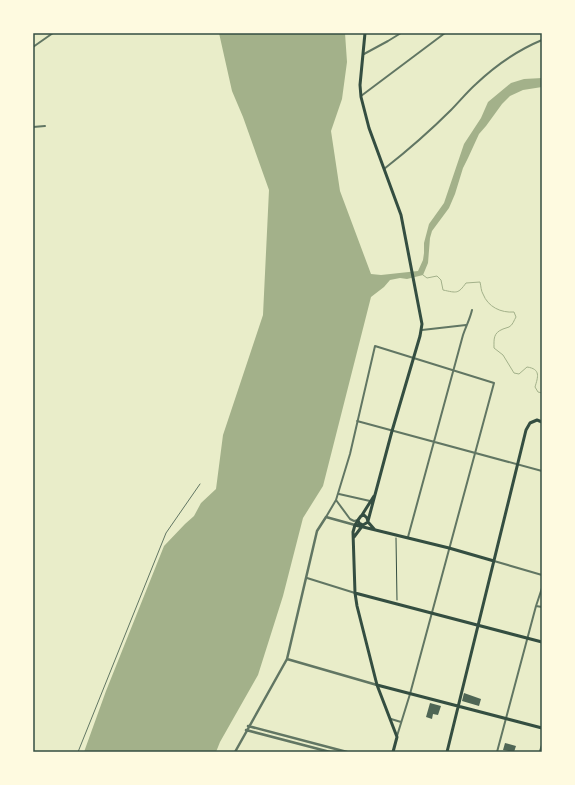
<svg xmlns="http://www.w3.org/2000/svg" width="575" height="785" font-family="'Titillium Web',sans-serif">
<rect width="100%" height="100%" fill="#e9edc9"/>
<path fill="#a3b18a" d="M219,33H345L347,62L342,99L331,131L340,191L371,274L381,275L418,271L423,260L424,253V243L429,224L444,203L464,144L481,118L488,102L511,83L524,79L542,78V87L523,90L510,96L502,104L486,126L479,134L468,158L463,168L455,194L449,208L432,231L430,238L428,263L423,275L407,279L400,278L390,280L384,287L371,297L323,486L303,518L283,596L258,675L220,742L216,752H84L106,691L164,546L185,524L194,516L201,503L216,489L223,435L263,315L269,190L243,117L232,91Z"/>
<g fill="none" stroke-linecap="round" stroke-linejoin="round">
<path stroke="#a3b18a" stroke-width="1" d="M423,275L427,278L437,276L441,280L443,290C457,293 458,294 466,283L480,282C481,286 481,291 483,294C488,307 501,313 514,312L516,317C514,320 513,325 509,327C507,328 505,328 503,329C493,333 494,339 494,348L503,355L514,373L519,374L527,367C541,369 538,377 535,387L538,392L542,393"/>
</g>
<path fill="#4f6655" d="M464,693L481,699L479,706L462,701Z
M430,703L441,706L438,715L433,714L432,719L426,717Z
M505,743L516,746L514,752L503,750Z"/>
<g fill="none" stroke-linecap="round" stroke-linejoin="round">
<path stroke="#344e41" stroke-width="1" d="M396,538L397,600"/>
<path stroke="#617663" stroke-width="1" d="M78,752L166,533L200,484"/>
<path stroke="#617663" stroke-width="2" d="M33,47L53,33
M364,54L388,41L401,33
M361,96L445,33
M33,127L45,126
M384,169C407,151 430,131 451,110C459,102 467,92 476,84C495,66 518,50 542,40
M33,188V187
M422,330L466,325
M357,421L542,471
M339,494L370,501
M336,500L350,519L354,521L358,520
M326,517L336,500L350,454L375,346L494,383L410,694L397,736
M408,537L463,335C466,326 470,319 472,310
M494,561L542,575
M307,578L355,593
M536,606L542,607
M391,719L401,722
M497,752L536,606L542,588"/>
<path stroke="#617663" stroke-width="2.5" d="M287,659L377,685
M248,726L347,752
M246,730L330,752
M235,752L287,659L317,531L326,517L355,525
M540,752L542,746"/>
<path stroke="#344e41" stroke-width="3" d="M365,33L360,85L361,97L369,128L401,215L422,324L420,336L392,431L368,521
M362,515L374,496
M358,520L355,525L353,532L355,593L357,606L377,685L397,737L393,752
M368,522L375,530
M355,525L449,548L494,561
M354,537L363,525L368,522L367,518L364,515L361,516L358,520L359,523L363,525
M355,593L542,642
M377,685L542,728
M447,752L526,430L530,423L537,420L542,422"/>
</g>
<rect width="575" height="785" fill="none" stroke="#fefae0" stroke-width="68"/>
<rect x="34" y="34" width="507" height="717" fill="none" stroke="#344e41" stroke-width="1.5"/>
</svg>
